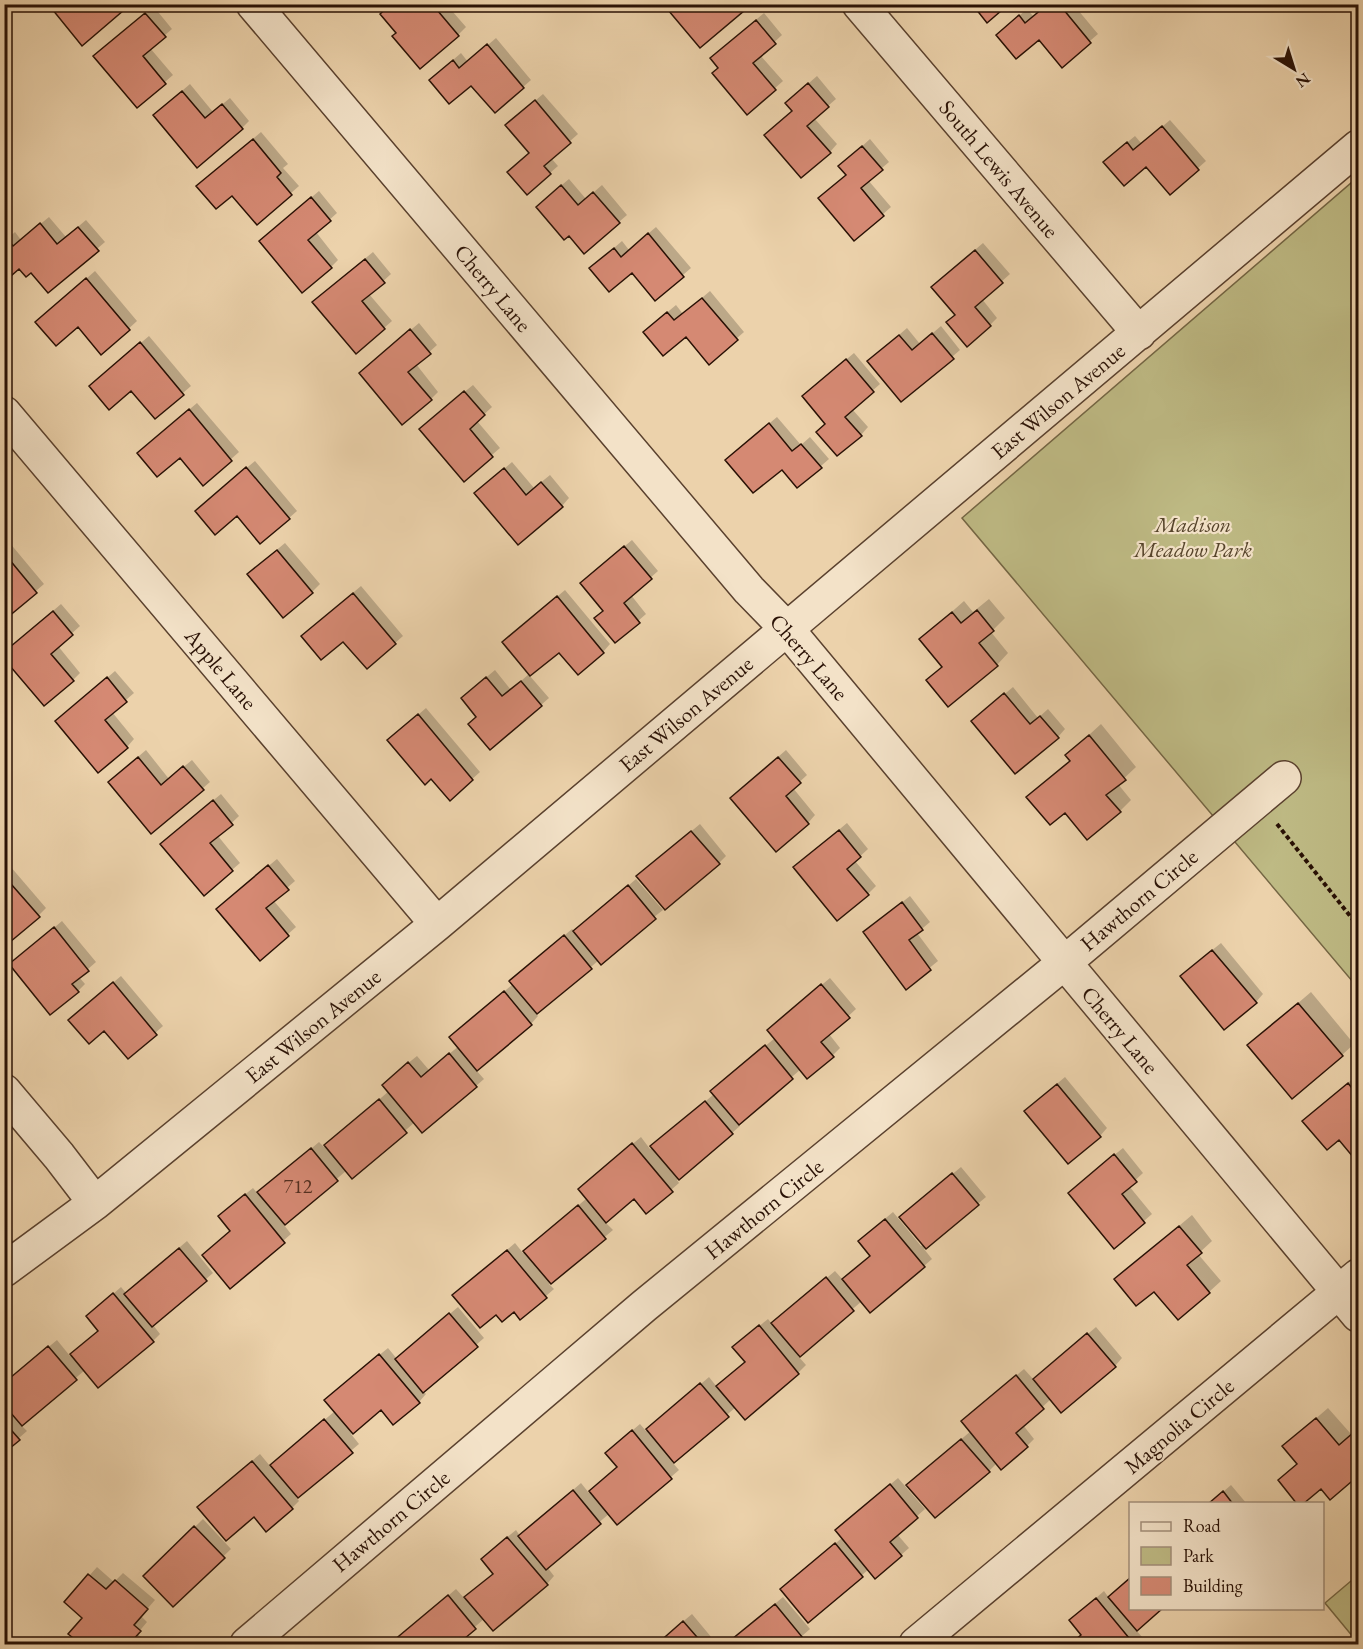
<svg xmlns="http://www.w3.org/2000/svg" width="1363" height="1649" font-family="'EB Garamond',serif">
<rect width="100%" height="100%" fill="#ecd2ab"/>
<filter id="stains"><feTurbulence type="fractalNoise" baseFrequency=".00333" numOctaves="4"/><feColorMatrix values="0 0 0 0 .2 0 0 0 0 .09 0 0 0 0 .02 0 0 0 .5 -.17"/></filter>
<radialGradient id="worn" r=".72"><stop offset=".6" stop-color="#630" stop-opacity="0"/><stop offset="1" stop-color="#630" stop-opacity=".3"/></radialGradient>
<path fill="#beba84" stroke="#746644" stroke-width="1.5" d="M1358,177V988L962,518Z
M1358,1575V1643L1325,1603Z"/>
<path fill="#0003" d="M392,4H446L466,27L458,35L398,33Z
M1049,4H1073L1098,34L1062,65L1039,38L1006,27L1027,9L1034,17Z
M154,7L172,29L150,48L173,75L137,106L103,49Z
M764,13L782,35L760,55L783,81L747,113L719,68V51Z
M496,38L531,80L523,87L471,84L438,73L461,53L468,62Z
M817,76L836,99L814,118L837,144L830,152L793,111L794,96Z
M190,84L213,112L230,98L249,121L242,128L162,108Z
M543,94L578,134L551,158L558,166L550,173L530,152L515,118Z
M1170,120L1206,161L1170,193L1146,165L1113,154L1135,136L1142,144Z
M261,132L288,164L283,168L299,186L257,223L232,194L206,179Z
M870,139L889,162L868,180L891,207L855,239L847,174L848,159Z
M569,179L586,199L602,185L627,215L584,252L545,199Z
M319,191L337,213L316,232L338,260L331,267L269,233Z
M49,217L66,237L86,220L105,242L48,291L4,242L15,232L21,240Z
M656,227L691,268L655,299L632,271L599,261L622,241L629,250Z
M983,243L1010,274L982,299L997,318L990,325L956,314L941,279Z
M373,252L391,274L369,294L392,321L384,328L322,294Z
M95,271L137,321L102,353L78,325L45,315Z
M710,291L744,332L736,339L686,335L652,325L676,305L683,314Z
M419,323L437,345L416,364L438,392L431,399L368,366Z
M941,326L960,350L902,400L877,354L907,328L920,344Z
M149,336L191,386L155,417L131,389L98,379Z
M854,353L880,384L852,409L868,427L861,435L826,424L811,389Z
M473,385L492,407L477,421L500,448L464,479L429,421Z
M197,403L239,452L203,484L180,456L146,446Z
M777,417L801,445L810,437L829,459L798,486L782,467L734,453Z
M255,461L297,511L289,518L237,514L204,503Z
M512,462L534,488L550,475L569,498L562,506L484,486Z
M632,540L658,571L631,595L646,614L638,621L605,610L589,576Z
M9,542L44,584L8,615L4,611V547Z
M285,543L320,584L312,592L256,567Z
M361,586L403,636L395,643L344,640L310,629Z
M565,590L610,644L603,652L559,650L529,675L549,698L541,705L478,717L470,691L495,670L511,690L530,673L512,635Z
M989,599L1005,618L991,632L1008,653L997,665L928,680L943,665L921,639L964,601L973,612Z
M61,604L80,626L58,646L80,673L73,680L11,647Z
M115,671L134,693L112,712L134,739L127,747L57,721Z
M1013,687L1038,718L1048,709L1065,729L1058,737L981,714Z
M426,708L480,772L450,799L397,733Z
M1101,724L1136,767L1118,784L1131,800L1120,811H1065L1028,797L1071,760L1067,755Z
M146,750L169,779L192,760L210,782L152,832L118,774Z
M786,750L807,775L793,788L815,815L808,823L740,790Z
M221,794L239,816L218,836L240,863L204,894L170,836Z
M847,823L868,849L855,861L876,886L868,894L803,860Z
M700,824L726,856L719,863L646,869Z
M4,859L46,908L39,915L4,933Z
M277,859L295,881L273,900L296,927L260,959L226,901Z
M636,879L663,910L599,960L536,1014L538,1016L531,1024L476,1070L484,1079L476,1086L422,1131L415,1122L352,1177L347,1170L284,1225L291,1234L230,1287L232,1230L227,1209L253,1188L258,1194L319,1142L324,1147L389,1091L391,1077L417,1056L429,1070L459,1046V1030L513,984L519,974L572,929L575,932Z
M910,896L930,922L917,933L938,961L906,987L865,932Z
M62,921L96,962L79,977L85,984L78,991L11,964Z
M1221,943L1263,994L1256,1002L1189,969Z
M121,976L163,1026L128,1057L104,1029L78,1012Z
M830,978L856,1009L829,1034L840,1048L833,1055L807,1077L801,1069L738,1124L740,1126L732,1133L677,1180L679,1183L646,1212L634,1197L605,1222L613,1230L549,1284L554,1289L521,1318L514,1310L497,1313L462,1288L515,1243L523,1253L587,1198V1182L641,1137L650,1149L714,1094L720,1084L775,1038L776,1023Z
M1311,992L1354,1044L1342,1055L1249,1045Z
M1356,1076L1358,1079V1161L1339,1138L1312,1113Z
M1065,1077L1107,1128L1100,1136L1034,1103Z
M1123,1148L1143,1173L1129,1186L1152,1214L1114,1247L1077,1185Z
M961,1167L986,1197L924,1249L932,1259L924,1266L862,1301L798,1356L806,1365L798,1373L745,1418L736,1407L672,1462L679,1470L618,1523L610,1513L547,1567L554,1576L547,1584L484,1619L455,1644H381L389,1637L394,1642L456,1589L465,1599L494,1573L490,1551L516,1530L520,1536L581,1483L589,1493L619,1466L615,1445L640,1424L646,1431L709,1377L717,1387L746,1361L742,1340L768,1319L772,1324L835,1271L843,1280L871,1255L868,1233L893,1212L921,1246L924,1244L909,1210Z
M1192,1215L1212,1241L1198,1254L1221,1281L1209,1292L1154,1290L1116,1279Z
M187,1241L213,1273L153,1325L160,1334L153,1341L85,1370L21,1425L27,1431L4,1451V1384L57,1340L70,1356L100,1330L96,1309L121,1287L126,1293Z
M458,1307L484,1338L423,1391L426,1394L419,1402L381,1408L351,1434L359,1444L296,1497L299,1501L292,1508L254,1515L207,1499L260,1454L270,1466L335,1411L333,1393L388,1348L397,1359Z
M1096,1327L1122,1358L1115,1366L1051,1399L1023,1425L1034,1439L1027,1446L997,1463L989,1471L916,1477L971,1431L970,1414L1024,1369L1034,1380Z
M1328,1408L1351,1434L1358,1428V1474L1330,1498L1321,1487L1280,1480L1298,1463L1284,1446Z
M898,1478L925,1509L897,1534L909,1548L901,1555L869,1569L809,1621L790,1582L843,1537L845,1523Z
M1231,1485L1247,1504H1209Z
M203,1519L231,1549L173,1605L145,1576Z
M97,1567L114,1582L123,1573L155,1600L141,1616L147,1622L137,1634L146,1640L142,1644H79L84,1618L66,1602Z
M1130,1579V1608H1161L1136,1630L1143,1638L1137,1644H1071L1083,1635L1079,1613L1104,1591L1109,1598Z
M783,1597L810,1629L802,1636L793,1644H727Z
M692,1614L717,1644H659L666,1636Z"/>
<path fill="#d58973" stroke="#291105" stroke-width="1.5" d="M48,4H131L82,46Z
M391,4H432L459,36L420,69L392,36L396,33L380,14Z
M663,4H741L745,10L700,48Z
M972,4H1009L987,23Z
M1048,4H1059L1091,43L1062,68L1039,40L1016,59L996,35L1019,15L1025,23Z
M145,13L166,37L143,56L166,84L137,108L93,56Z
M756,20L776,44L753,63L776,90L747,115L712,73L718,68L710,58Z
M487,44L524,88L495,113L471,86L449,104L429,80L453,60L459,68Z
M808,83L829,107L807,126L831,153L801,178L764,135L792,111L785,103Z
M182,91L205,118L222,104L243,129L197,168L153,115Z
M535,100L571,143L544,166L551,174L527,195L507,172L529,153L505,125Z
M1162,126L1199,170L1170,195L1146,167L1124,186L1103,162L1127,142L1133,150Z
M253,139L281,173L277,177L292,195L257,225L232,196L216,209L196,186Z
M862,146L883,170L861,188L884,216L854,241L818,198L846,175L838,166Z
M561,185L578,205L593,192L620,223L584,254L569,236L564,240L536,207Z
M311,197L331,221L308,240L332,268L302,293L259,241Z
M40,223L57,244L78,227L99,251L48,293L31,273L26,277L19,269L4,282V241L7,239L13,246Z
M648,233L684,277L655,301L632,273L609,292L589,268L614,248L621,257Z
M975,250L1003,283L975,307L991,326L967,347L946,322L955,315L931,287Z
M365,259L385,283L362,301L385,329L356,354L312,302Z
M86,278L130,330L101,355L78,327L56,346L35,322Z
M702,298L738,340L709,365L686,337L663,356L643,332L667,312L674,320Z
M410,329L431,354L408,372L432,400L402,425L359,373Z
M932,333L954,359L901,402L867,361L899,335L912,350Z
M140,342L184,395L155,419L131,391L109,410L89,386Z
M846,359L874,392L845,417L862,436L837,456L816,432L825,424L802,396Z
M464,391L485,415L470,429L493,457L464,482L419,429Z
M189,409L232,461L203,486L180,458L157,477L137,453Z
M769,423L792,451L801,444L822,468L797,488L782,470L753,493L725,460Z
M246,467L290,519L260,544L237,516L215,535L195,511Z
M504,468L526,495L541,482L563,507L518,545L474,493Z
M624,546L652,579L624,603L640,623L615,643L594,618L603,611L580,583Z
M277,550L313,593L283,618L247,574Z
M4,553L37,593L8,617L4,613Z
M353,593L396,644L367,669L343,642L321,660L301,636Z
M557,596L604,653L578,675L559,653L530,676L502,642Z
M977,610L994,631L979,643L998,666L948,707L926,680L942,667L919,639L952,612L961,623Z
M53,611L73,635L51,654L74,681L44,706L4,659V652Z
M107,677L127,702L105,720L128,748L98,773L55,721Z
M486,677L502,696L521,681L542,706L490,750L468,724L476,717L461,698Z
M1004,693L1030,724L1040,716L1059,738L1015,774L971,721Z
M418,714L473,780L450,801L431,779L425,785L387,740Z
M1089,735L1126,780L1106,795L1121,812L1087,840L1065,813L1050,825L1026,797L1070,761L1065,755Z
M138,757L161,785L183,766L204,790L151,834L108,782Z
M778,757L801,783L786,796L809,824L776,852L730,798Z
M213,800L233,825L210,843L233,871L204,896L160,844Z
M839,830L861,857L847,869L869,895L837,921L793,867Z
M691,831L720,864L665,910L636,876Z
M268,865L289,890L266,908L289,936L260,961L216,909Z
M4,876L40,917L10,942L4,935Z
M628,885L656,919L601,965L573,931Z
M902,902L923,930L909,940L931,970L906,990L863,932Z
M54,927L89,971L72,984L79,992L50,1015L9,964Z
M564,935L592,969L537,1014L509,981Z
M1212,950L1257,1003L1224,1030L1180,976Z
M113,982L157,1035L128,1059L104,1031L89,1044L68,1020Z
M821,984L850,1018L821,1042L834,1057L807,1079L767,1030Z
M504,991L532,1025L477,1071L449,1037Z
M1298,1003L1343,1056L1292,1099L1247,1045Z
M765,1045L793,1079L739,1125L710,1091Z
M449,1053L477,1087L422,1133L382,1085L408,1062L421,1077Z
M1348,1083L1358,1096V1163L1339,1140L1327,1150L1302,1121Z
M1057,1084L1101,1137L1068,1164L1024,1111Z
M379,1099L407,1133L352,1179L324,1145Z
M705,1101L733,1134L679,1180L650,1146Z
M632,1143L673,1192L646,1214L634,1199L606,1223L578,1189Z
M311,1148L338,1181L285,1225L257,1192Z
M1114,1154L1137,1182L1122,1194L1145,1223L1114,1249L1068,1193Z
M952,1173L979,1205L926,1249L899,1217Z
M245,1194L285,1243L230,1289L202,1255L230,1231L218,1216Z
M578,1205L606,1239L551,1284L523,1251Z
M885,1219L925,1267L870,1313L842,1279L870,1256L858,1241Z
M1179,1226L1202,1253L1187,1265L1210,1293L1178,1320L1154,1292L1136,1306L1114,1279Z
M179,1248L207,1281L152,1327L124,1294Z
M507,1250L547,1298L520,1320L514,1312L502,1322L496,1315L480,1328L452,1295Z
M826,1277L854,1311L800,1357L771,1323Z
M113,1293L154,1342L98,1388L70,1354L98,1331L86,1316Z
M449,1313L478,1347L423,1393L395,1359Z
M759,1325L799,1374L745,1420L716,1386L745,1362L732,1347Z
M1087,1333L1116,1367L1061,1413L1033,1379Z
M48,1346L77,1380L22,1426L4,1405V1383Z
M379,1354L420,1403L393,1425L381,1410L353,1434L324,1400Z
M1016,1375L1044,1409L1016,1433L1028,1447L1001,1470L961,1421Z
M700,1383L729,1417L674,1463L646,1429Z
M1316,1418L1339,1445L1354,1432L1358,1437V1476L1330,1500L1321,1489L1303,1504H1297L1278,1480L1297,1464L1282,1446Z
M324,1419L353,1453L298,1498L270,1465Z
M4,1422L20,1440L4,1453Z
M632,1430L672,1479L617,1525L589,1491L617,1467L605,1453Z
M961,1439L990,1472L935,1518L906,1485Z
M252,1461L293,1509L266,1532L254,1517L226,1541L197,1507Z
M890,1484L918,1518L890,1542L902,1556L875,1579L835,1530Z
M573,1490L601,1524L546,1570L518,1536Z
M1223,1491L1233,1504H1208Z
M194,1526L225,1558L173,1607L143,1576Z
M507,1537L548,1585L493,1631L464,1597L493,1574L481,1559Z
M835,1543L863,1577L808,1623L780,1589Z
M88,1574L106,1589L115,1580L148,1609L134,1625L141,1631L131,1642L134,1644H81L68,1634L82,1618L64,1602Z
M1130,1578V1608H1163L1137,1631L1108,1597Z
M448,1595L476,1629L458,1644H396L393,1641Z
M1096,1598L1134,1644H1070L1081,1635L1069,1620Z
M775,1604L803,1638L795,1644H726Z
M683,1621L703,1644H657Z"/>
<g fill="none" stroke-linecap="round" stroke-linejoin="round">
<defs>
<path id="minor" d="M253,4L749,590L787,629L1358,1315
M859,4L1139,333
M4,413L437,924
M4,1091L59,1156L95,1203
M4,1270L95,1203L437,924L1358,147
M247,1644L644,1306L1064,963L1284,778
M916,1644L1358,1276"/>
</defs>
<use href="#minor" stroke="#5a412e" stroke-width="36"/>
<path stroke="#291105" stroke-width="4" stroke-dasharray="4.5 3" stroke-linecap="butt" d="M1277,824L1358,926"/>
<use href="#minor" stroke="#f3e2c8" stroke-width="33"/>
</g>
<g text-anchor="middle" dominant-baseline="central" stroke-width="4.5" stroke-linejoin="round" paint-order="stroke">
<g font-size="20" fill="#542f20">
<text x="298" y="1186">712</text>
</g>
<g font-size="22" fill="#291105" stroke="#f3e2c8">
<text transform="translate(999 169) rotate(50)">South Lewis Avenue</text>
<text transform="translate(493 288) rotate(50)">Cherry Lane</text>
<text transform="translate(1058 401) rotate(-40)">East Wilson Avenue</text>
<text transform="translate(809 657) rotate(49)">Cherry Lane</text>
<text transform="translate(221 669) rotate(50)">Apple Lane</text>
<text transform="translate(686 714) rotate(-40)">East Wilson Avenue</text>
<text transform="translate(1139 900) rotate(-40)">Hawthorn Circle</text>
<text transform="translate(313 1026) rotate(-39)">East Wilson Avenue</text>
<text transform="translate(1120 1030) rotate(50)">Cherry Lane</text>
<text transform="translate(764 1209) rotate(-39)">Hawthorn Circle</text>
<text transform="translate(1179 1426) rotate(-40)">Magnolia Circle</text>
<text transform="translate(391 1521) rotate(-40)">Hawthorn Circle</text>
</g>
<g font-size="22" font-style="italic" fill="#56442b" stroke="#f3e2c8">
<text x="1193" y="524">Madison<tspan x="1193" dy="25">Meadow Park</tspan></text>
</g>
</g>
<rect width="1363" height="1649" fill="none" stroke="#ecd2ab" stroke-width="24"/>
<rect x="6" y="6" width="1351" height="1637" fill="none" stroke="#291105" stroke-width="3"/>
<rect x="12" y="12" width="1339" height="1625" fill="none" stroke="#291105" stroke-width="1.5"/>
<rect x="1129" y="1502" width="195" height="108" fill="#f3e2c8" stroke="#a28e7a" stroke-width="1.5"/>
<rect x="1141" y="1522" width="30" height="9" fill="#f3e2c8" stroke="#a28e7a" stroke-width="1.5"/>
<text x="1183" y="1532" font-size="18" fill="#291105">Road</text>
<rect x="1141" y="1547" width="30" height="18" fill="#beba84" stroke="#a28e7a" stroke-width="1.5"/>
<text x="1183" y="1562" font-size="18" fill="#291105">Park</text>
<rect x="1141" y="1577" width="30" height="18" fill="#d58973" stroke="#a28e7a" stroke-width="1.5"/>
<text x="1183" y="1592" font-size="18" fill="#291105">Building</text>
<g transform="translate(1294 69) rotate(142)" stroke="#f3e2c8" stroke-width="4.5" paint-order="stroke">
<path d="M0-4.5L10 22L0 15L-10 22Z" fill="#291105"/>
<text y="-9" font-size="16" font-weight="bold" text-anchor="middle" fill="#291105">N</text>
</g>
<rect width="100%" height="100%" filter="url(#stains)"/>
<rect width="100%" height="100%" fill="url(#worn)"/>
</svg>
